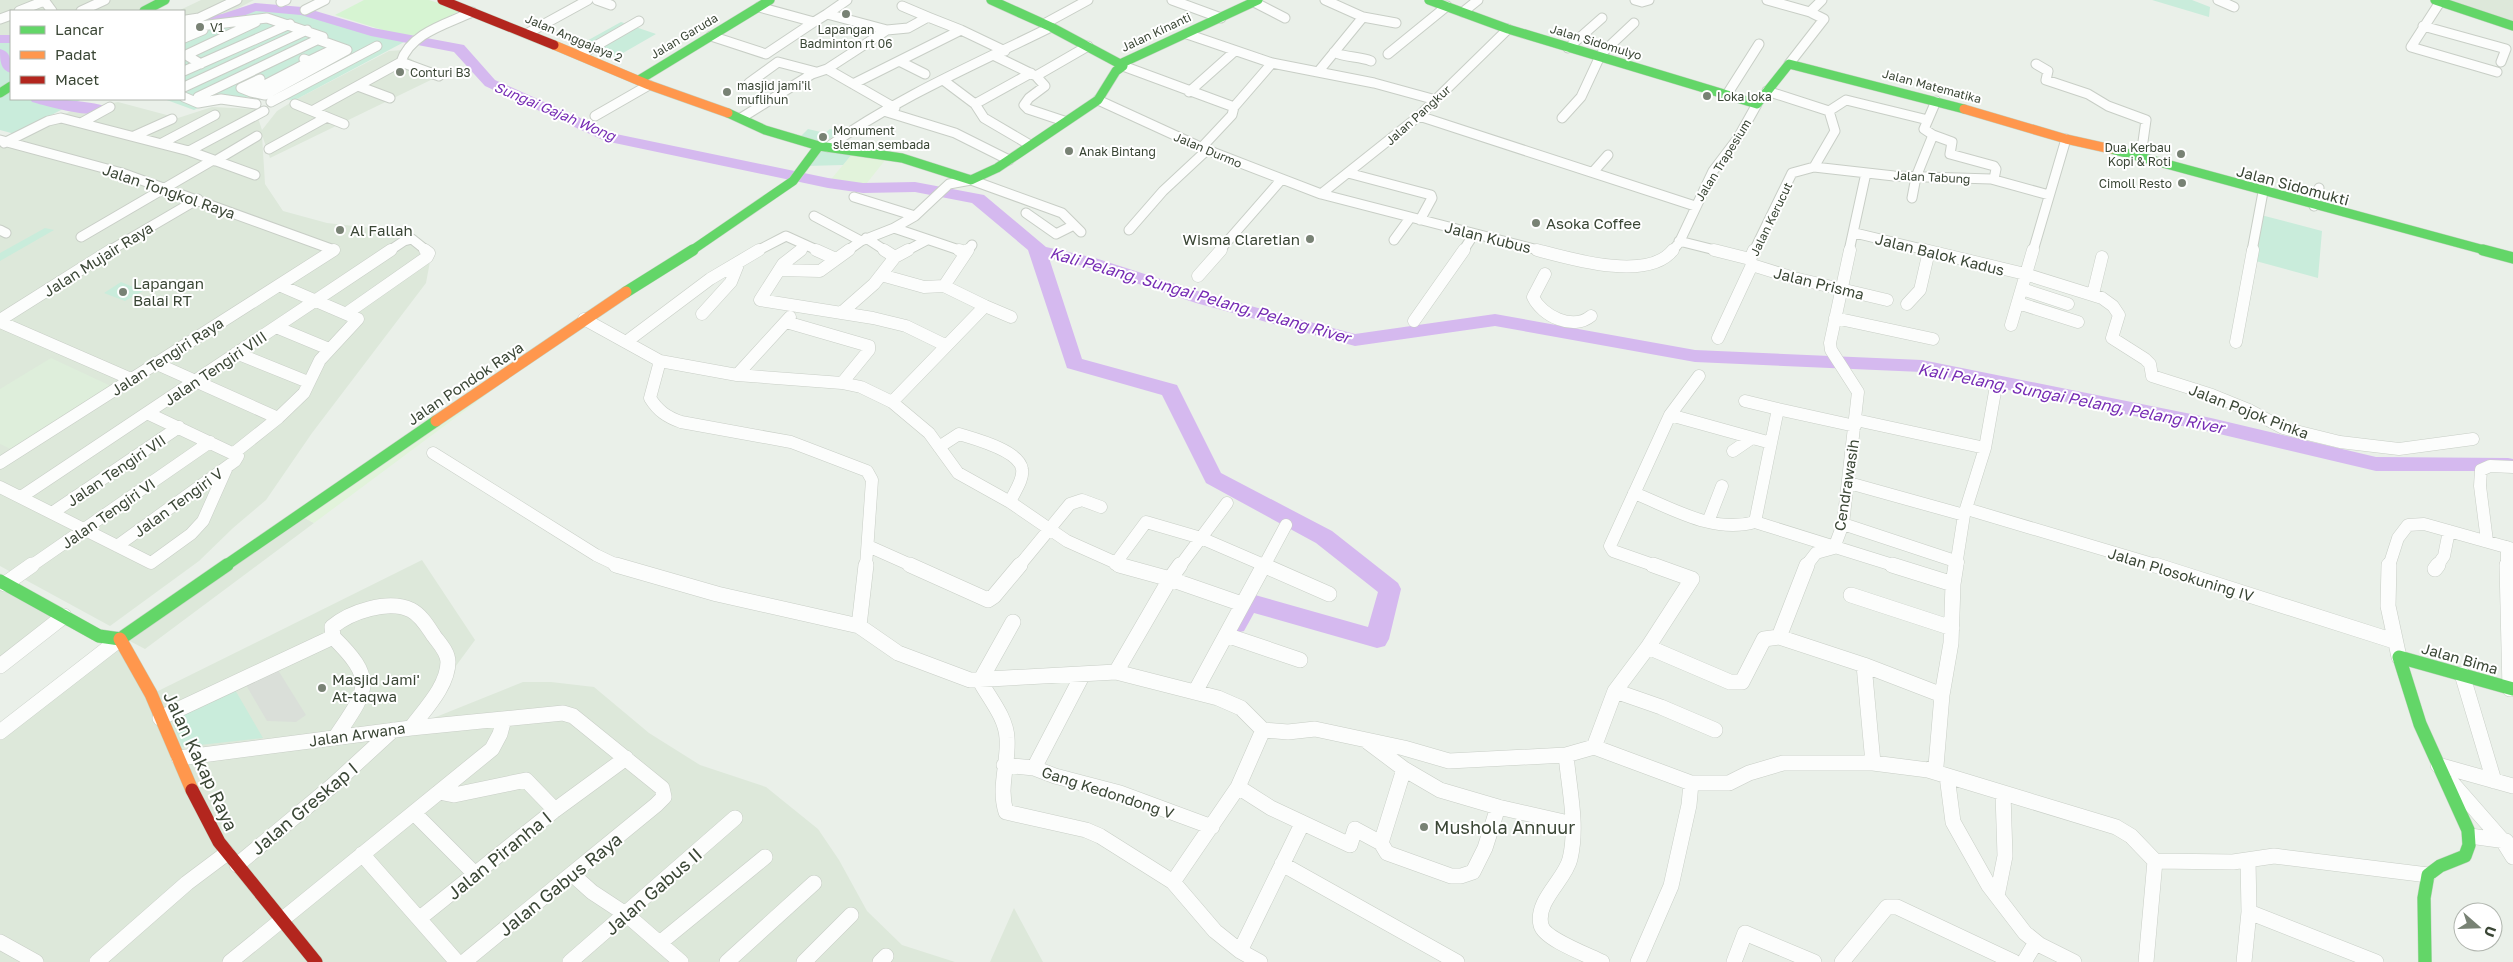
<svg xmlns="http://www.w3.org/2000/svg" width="2513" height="962" font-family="'Golos Text',sans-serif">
<rect width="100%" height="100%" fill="#eaf0e9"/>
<path fill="#dde8da" d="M0,0H165L144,11H11V39H0Z
M201,0H254L219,18L184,24V11H178Z
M2435,0H2513V26Z
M474,13L415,45L406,56L439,76L270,158L262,135L265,184L283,211L327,223L390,230L407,236L431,256L426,283L312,433L266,500L233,528L199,561L110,626L0,566V142L6,143L71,111L118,102L178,118L212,107L255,109L262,130L277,111L295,100L389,51L403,50Z
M297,514L314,523L145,649L122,637Z
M422,560L475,640L411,727L523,682H551L594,687L649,733L700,765L766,787L818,829L839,860L867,911L902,945L955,962H0V736L121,640L152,694Z
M0,573L69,611L0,664Z
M1014,908L1043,962H990Z"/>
<path fill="#e2f3db" d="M857,148L890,154L863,188L828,183Z
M593,315L314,523L297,514Z"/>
<path fill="#deeedb" d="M51,358L113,387L15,451L0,444V389Z"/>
<path fill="#c9ecdb" d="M2152,0H2192L2210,7L2209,17Z
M255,7L302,11L406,41L295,100L225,96L194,110L164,99H184V26L225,18Z
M621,22L656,34L616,57L583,43Z
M0,39H11V85L0,91Z
M8,89L11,90V99H82L15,134L0,130V93Z
M808,129L825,133L830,129L839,131L830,139L823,137L817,143L798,139Z
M857,148L843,165L806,166L813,149Z
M2257,214L2322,231L2318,278L2252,260Z
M45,228L54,230L0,261V253Z
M121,282L143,291L125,301L104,293Z
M234,688L263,738L182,747L174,726L182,712Z"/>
<path fill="#d6f4d2" d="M364,0H429L461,10L408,38L335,15Z"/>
<path fill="#dadfd9" d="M278,670L306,715L296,722L267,721L246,685Z"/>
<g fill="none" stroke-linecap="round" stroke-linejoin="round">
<path fill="#d5b9ef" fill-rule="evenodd" d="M255,3L302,7L373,28L464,45L495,80L616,134L828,178L863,183L915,182L984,195L1046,247L1095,258L1210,295L1355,334L1495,314L1695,350L1922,360L2211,418L2376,457L2508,458L2513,459V471H2376L2211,432L1922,372L1695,362L1495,326L1355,346L1196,303L1084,266L1049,258L1082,359L1177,385L1221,473L1332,531L1398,583L1401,589L1389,639L1385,646L1377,648L1254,613L1244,631L1236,633L1228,631L1224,624L1240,596L1248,593L1368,627L1378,592L1316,543L1206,483L1162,395L1067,368L1028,250L972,203L915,192L863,193L828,188L605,141L485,86L454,52L371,36L301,15L256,11L230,21L191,28L184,24L186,21L222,14Z
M0,35H11V43H0Z
M0,49C12,52 11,62 11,73C0,70 0,60 0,49Z
M30,99C42,98 104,101 110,109C101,122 46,106 32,102Z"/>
<defs>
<path id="street-far2" d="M44,0L52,11
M597,0L611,5
M1172,0L1221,18
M1325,0L1363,17L1396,23
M1635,0L1642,2L1649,0
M1767,0L1810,12L1824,19L1789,64
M2218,0L2234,7
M281,2L286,0
M1254,2L1285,18
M2440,2L2411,47L2497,72
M759,7L814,22L827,14L887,30
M305,10L325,0
M19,11L44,1
M81,11L105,0
M1463,12L1478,0
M1810,12L1822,0
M827,14L847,0
M928,17L961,30
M0,19L11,15
M186,20L199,18L237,0
M1044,24L1088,0
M2423,26L2506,49L2501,62
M184,28L267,18L323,37L198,97
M528,33L588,0
M1187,34L1272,63L1374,83L1436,100
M711,36L766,54L814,22
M184,38L203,30
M1568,48L1602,18
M1334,52C1345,58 1359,56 1371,61
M1388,54L1447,6
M580,55L639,21
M995,56L1036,76L1088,46
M304,59L309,61L338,47
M311,61L251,92L265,95L347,50L319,40
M899,61L925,74
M201,64L186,55L256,22
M2036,64L2048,71L2046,80L2088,94L2108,106L2146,120L2141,156
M1123,66L1234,107
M827,69L895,108
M184,71L290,24
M1318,72L1363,17
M439,76L401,62C410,33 447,24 472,12
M1036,76L1045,86L1029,98L1024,105L1028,109L1064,121
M943,80L975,104L984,118L1030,145
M749,83L778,62L816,72
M853,84L961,30L1005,51
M358,86L390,98
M184,87L307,30
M251,92L241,88L260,79
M1189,92L1235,51
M1726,96L1759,44
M184,97L198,103L221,99L256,104
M1098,100L1207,150L1321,194L1542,251
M271,102L377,46
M295,104L312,111
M975,104L1031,73
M1829,111L1846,100L1928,120
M887,112L955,133L1009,160
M595,116L649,85
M1419,116L1695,206
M741,118L812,74L827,69L887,30L908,28L928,17L902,6
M1562,118L1581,97L1601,54L1634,23
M81,123L110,107
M344,124L312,111L401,62
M1933,135L1952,142L1950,154L1994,166L1996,169L1994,179
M134,136L172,119
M0,140L122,173L334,250
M4,143L48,121L61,118L189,151L255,175
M162,143L215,115
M828,147C896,98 976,64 1051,27
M1202,147L1232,115L1234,107L1272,63
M269,149L327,117
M189,151L264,111
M215,161L257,136
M1814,167L1894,176L1991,179L2049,195
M1593,172L1608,155
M1348,173L1431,195L1432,198L1420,220
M1321,194L1419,116L1508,29
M854,197L915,216
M1912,198L1916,177L1933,135L1924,129L1936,101
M2314,206L2319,188
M1026,213L1056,234L1074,225
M814,216L861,241
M894,228L962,251
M0,230L6,233
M1129,230L1163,191L1207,150
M1855,233L1930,251
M81,237L213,160
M866,238L886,251
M1394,240L1410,218
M1679,241L1719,251
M109,251L198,199
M332,251L334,250
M389,251L404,241L412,239L427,251
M757,251L786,236L819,251
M799,251L806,246
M847,251L861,241L894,228L915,216L949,184L971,180L1062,213L1081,232
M906,251L927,240
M967,251L972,245
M1219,251L1281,180
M1463,251L1474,234
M1672,251L1679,243L1713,171L1738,138L1757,104
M1754,251L1792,173L1814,167L1835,131L1829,111L1767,91
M1849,251L1866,173
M2033,251L2066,139
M2252,251L2263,192"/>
<path id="street-far1" d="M801,250L783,264L760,300L873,318L906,326L945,345
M816,250L836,259
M959,250L965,252
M1537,250C1571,259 1648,282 1673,250
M1714,250L1750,259
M1925,250L2025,274L2102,298L2113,306L2119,315L2112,338L2145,359L2150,364L2152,376L2212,395L2249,410L2283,428L2340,442L2399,449L2473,439
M895,257L908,250
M1752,265L1794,278L1887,300
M779,270L820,271L849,250
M1545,274L1533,297C1542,316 1573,331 1591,316
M881,275L924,287L944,286L985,306L892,402
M1198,276L1221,250
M944,286L968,250
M2022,289L2068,304
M2093,294L2102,257
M2018,303L2078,322
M1907,304L1920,290L1929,251
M985,306L1011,317
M347,313L427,257L429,253L425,250
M841,313L874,284L895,257L884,250
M702,314L731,282L739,262
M1835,318L1933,339
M584,319L660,361L650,398C658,411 667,417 681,422L791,442L867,471L872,480L866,566
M0,320L111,250
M1414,321L1464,250
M0,322L131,379
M786,322L869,346V350L842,383
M2011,325L2033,250
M276,327L329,349
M1718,338L1752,265L1750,259L1754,250
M626,342L710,279L759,250
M2236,342L2253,250
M236,353L308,382
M660,361L737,375L842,383L861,387L892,402L929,433L958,473L1010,502L1067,541L1123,566
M155,363L278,418
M737,375L790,317
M1745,401L1778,409
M1670,415L1771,443L1755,522L1896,566
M1856,420L1985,448L1964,515L1956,566
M1771,443L1778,409L1855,426
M939,447L959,434C975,439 1019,450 1022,469C1024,480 1014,492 1010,502
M1985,448L1996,386
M1733,451L1752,438
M234,453L278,418L304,393L320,360L358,319L279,285
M433,453L596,555L619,566
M0,463L334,250
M1849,483L1964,515
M0,487L151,563L191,534L203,521L227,467
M1634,493C1672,508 1713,534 1755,522
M21,497L391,250
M1967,509L2159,566
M52,513L179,427
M1708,522L1722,486
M1843,524L1958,562
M2487,541L2480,486L2481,470L2490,466L2513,467
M117,546L235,461L238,456L147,413
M868,546L913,566
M2507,547V566
M1115,564L1146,522L1201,538L1266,566
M31,566L210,442
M1019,566L1070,504L1082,500L1101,507
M1180,566L1227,503
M1264,566L1286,525
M1656,566L1613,551L1610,546L1670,415L1699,376
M1806,566L1816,553L1834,548L1843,524L1858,392L1831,350L1830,343L1850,250
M2389,566L2398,538L2408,525L2424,524L2513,549
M2437,566L2444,556L2449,531"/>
<path id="street" d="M616,565L717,594L859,626
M866,565L859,626L898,653L970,680L1116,672L1218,698L1241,708L1263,730L1288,732L1315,729L1404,748L1449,761L1566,755L1594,747L1691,783H1729L1749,773L1783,763H1873L1928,770L1936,766L1942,695L1951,643L1953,584L1956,565
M910,565L988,600L994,596L1020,565
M1119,565L1170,579L1242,604
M1263,565L1329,594
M1892,565L1953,584
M2155,565L2394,641
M2389,565L2388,606L2399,657
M2507,565L2510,689
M2435,569L2438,565
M5,584L32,565
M1851,595L1952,628
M1013,622L980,681C989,698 1006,717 1007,738C1009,763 998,787 1006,812L1086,830L1100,836L1173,882L1215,931L1240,951L1260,962
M1226,635L1300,660
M333,637C378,681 367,690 335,738
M1779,637L1864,665L1942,695
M1648,647L1692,579L1653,565
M1864,665L1873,763
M0,666L64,616
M1116,672L1170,579L1180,565
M2462,674L2494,781
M1615,691L1661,707L1715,730
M1195,692L1264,565
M160,718L333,637
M411,728L563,713L573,716L662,788L664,797L656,805L464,962
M0,732L120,639
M1368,742L1404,769L1381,843
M1594,747L1615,691L1648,647L1730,682H1742L1764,639L1779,637L1807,565
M1566,755C1569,789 1578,825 1570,859C1565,880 1535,901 1541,925C1544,939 1588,955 1602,962
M179,758L411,728C424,710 448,686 448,662C448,652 439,643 434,636C428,627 421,615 411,610C388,599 350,612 332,627L333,637
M1004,765L1034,768L1055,776L1120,793L1212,827
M2438,765L2513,786
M1034,768L1083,674
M1404,769L1440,790L1498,807L1573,824
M1928,770L2116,827L2131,836L2155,861L2233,862L2274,856L2428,875
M1947,776L1953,822L1989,886L2025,933L2040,945L2074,962
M2453,784L2503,841L2513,857
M1238,787L1271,808L1350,845L1355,829L1381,843L1387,853L1451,876H1461L1473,872L1485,848L1498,807
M439,792L454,795L526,780L555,810
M414,813L475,874
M2470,836L2506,841
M362,854L457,962
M1282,864L1457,962
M237,865L332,786L393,730
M572,874L592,892L627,915L681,962
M1173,882L1238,787L1263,730
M1997,896L2005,856L2003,794
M2249,912L2376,962
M420,918L555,810L626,758
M0,942L36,962
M661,942L765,857
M1240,951L1302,824
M97,962L187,883L227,853
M230,962L492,749L500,734L504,719
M570,962L735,818
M727,962L814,883
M804,962L851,915
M880,962L886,956
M1638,962L1671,886L1689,805L1691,783
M1734,962L1745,933L1814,962
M1842,962L1887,907H1897L2014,962
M2024,962L2036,942
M2146,962L2155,861
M2244,962L2249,912L2248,860"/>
<path id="fast-far2" d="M991,0L1051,27L1120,64
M1429,0L1508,29L1757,104L1789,64L1964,109
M2435,0L2513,26
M144,11L165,0
M1120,64L1258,0
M639,80L770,0
M0,93L11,86
M728,113L765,130L819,146L902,158L971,180L997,168L1098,100L1116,71L1123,66L1120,64
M2111,149L2488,251
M691,251L793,181L819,146"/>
<path id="fast-far1" d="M2483,250L2513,258
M626,292L693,250
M225,566L436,421"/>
<path id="fast" d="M0,581L99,636L120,639
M120,639L227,565
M2425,962L2424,898L2428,875L2440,866L2465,856L2469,845L2468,830L2420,724L2399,657L2513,689"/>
<path id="slow-far2" d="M554,45L649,85L728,113
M1964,109L2066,139L2111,149"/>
<path id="slow-far1" d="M436,421L626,292"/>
<path id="slow" d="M120,639L151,694L192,790"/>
<path id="jam-far1" d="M442,0L554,45"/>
<path id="jam" d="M192,790L219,842L316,962"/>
</defs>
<use href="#street-far2" stroke="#c8cec6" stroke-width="11"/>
<use href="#street-far1" stroke="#c8cec6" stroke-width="13"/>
<use href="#street" stroke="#c8cec6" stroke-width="16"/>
<use href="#fast-far2" stroke="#c5d3c3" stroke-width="10"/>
<use href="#fast-far1" stroke="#c5d3c3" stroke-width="12"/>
<use href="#fast" stroke="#c5d3c3" stroke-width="14"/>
<use href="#slow-far2" stroke="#c5d3c3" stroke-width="10"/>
<use href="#slow-far1" stroke="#c5d3c3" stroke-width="12"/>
<use href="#slow" stroke="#c5d3c3" stroke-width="14"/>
<use href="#jam-far1" stroke="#c5d3c3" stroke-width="10"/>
<use href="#jam" stroke="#c5d3c3" stroke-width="14"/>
<use href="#street-far2" stroke="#fcfdfc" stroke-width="9"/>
<use href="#street-far1" stroke="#fcfdfc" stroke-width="12"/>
<use href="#street" stroke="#fcfdfc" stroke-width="15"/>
<use href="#fast-far2" stroke="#63d668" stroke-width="9"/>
<use href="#fast-far1" stroke="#63d668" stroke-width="11"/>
<use href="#fast" stroke="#63d668" stroke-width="13"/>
<use href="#slow-far2" stroke="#ff974d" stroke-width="9"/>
<use href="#slow-far1" stroke="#ff974d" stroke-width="11"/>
<use href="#slow" stroke="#ff974d" stroke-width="13"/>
<use href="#jam-far1" stroke="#b3261e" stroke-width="9"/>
<use href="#jam" stroke="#b3261e" stroke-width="13"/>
</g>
<g fill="#788274" stroke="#fff" stroke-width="2">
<circle cx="846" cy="14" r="5"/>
<circle cx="200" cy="27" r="5"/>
<circle cx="400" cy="72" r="5"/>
<circle cx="727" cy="92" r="5"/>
<circle cx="1707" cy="96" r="5"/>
<circle cx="823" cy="137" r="5"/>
<circle cx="1069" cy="151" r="5"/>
<circle cx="2181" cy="154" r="5"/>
<circle cx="2182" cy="183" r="5"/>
<circle cx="1536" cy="223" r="5"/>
<circle cx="340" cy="230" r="5"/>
<circle cx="1310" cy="239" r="5"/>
<circle cx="123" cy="292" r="5"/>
<circle cx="322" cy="688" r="5"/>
<circle cx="1424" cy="827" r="5"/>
</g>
<g text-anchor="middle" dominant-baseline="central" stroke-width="4" stroke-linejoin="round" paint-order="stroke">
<g font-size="12" fill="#3a4635" stroke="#fff" text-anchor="start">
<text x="210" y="27">V1</text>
<text x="846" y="29" text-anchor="middle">Lapangan<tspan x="846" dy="14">Badminton rt 06</tspan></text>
<text x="410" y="72">Conturi B3</text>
<text x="737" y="85">masjid jami'il<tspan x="737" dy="14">muflihun</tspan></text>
<text x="1717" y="96">Loka loka</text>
<text x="833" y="130">Monument<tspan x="833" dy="14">sleman sembada</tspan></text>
<text x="2171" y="147" text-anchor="end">Dua Kerbau<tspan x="2171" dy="14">Kopi &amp; Roti</tspan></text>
<text x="1079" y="151">Anak Bintang</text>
<text x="2172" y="183" text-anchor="end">Cimoll Resto</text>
</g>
<g font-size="12" fill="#3a4635" stroke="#fff">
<text transform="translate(1156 32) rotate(-25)">Jalan Kinanti</text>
<text transform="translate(684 36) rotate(-31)">Jalan Garuda</text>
<text transform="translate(574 38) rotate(23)">Jalan Anggajaya 2</text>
<text transform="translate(1596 42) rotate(17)">Jalan Sidomulyo</text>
<text transform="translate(1932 86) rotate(15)">Jalan Matematika</text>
<text transform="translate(1418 115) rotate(-42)">Jalan Pangkur</text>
<text transform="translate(1208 150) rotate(23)">Jalan Durmo</text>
<text transform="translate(1723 160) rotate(-58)">Jalan Trapesium</text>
<text transform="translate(1932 177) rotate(3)">Jalan Tabung</text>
<text transform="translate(1771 219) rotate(-64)">Jalan Kerucut</text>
</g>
<g font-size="14" font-style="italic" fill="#762cb4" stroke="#fff">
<text transform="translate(555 111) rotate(23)">Sungai Gajah Wong</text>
</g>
<g font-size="15" fill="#3a4635" stroke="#fff">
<text transform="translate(2293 185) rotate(15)">Jalan Sidomukti</text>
<text transform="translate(169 191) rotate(19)">Jalan Tongkol Raya</text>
<text transform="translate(1488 237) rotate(14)">Jalan Kubus</text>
<text transform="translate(1940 254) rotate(14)">Jalan Balok Kadus</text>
<text transform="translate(98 259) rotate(-32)">Jalan Mujair Raya</text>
<text transform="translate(1819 283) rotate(14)">Jalan Prisma</text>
<text transform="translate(167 356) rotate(-33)">Jalan Tengiri Raya</text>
<text transform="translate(215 368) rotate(-34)">Jalan Tengiri VIII</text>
<text transform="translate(465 383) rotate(-34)">Jalan Pondok Raya</text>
<text transform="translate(2249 411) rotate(21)">Jalan Pojok Pinka</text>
<text transform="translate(116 470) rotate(-34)">Jalan Tengiri VII</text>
<text transform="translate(1846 485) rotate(-81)">Cendrawasih</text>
<text transform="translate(178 502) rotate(-36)">Jalan Tengiri V</text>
<text transform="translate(108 513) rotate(-35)">Jalan Tengiri VI</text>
<text transform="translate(2181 574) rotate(17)">Jalan Plosokuning IV</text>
<text transform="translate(2460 658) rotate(16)">Jalan Bima</text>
<text transform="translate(357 734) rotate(-8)">Jalan Arwana</text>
<text transform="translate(1108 792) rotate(18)">Gang Kedondong V</text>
</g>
<g font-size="15" fill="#3a4635" stroke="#fff" text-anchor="start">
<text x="1546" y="223">Asoka Coffee</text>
<text x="350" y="230">Al Fallah</text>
<text x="1300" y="239" text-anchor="end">Wisma Claretian</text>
<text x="133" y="283">Lapangan<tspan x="133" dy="17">Balai RT</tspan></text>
<text x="332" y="679">Masjid Jami'<tspan x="332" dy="17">At-taqwa</tspan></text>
</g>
<g font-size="16" font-style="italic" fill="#762cb4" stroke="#fff">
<text transform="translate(1200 295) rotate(16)">Kali Pelang, Sungai Pelang, Pelang River</text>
<text transform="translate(2071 398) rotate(11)">Kali Pelang, Sungai Pelang, Pelang River</text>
</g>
<g font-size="18" fill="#3a4635" stroke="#fff">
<text transform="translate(201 761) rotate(65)">Jalan Kakap Raya</text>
<text transform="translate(304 808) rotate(-40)">Jalan Greskap I</text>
<text transform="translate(499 855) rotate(-39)">Jalan Piranha I</text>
<text transform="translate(560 884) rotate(-39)">Jalan Gabus Raya</text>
<text transform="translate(653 891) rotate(-41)">Jalan Gabus II</text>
</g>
<g font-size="18" fill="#3a4635" stroke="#fff" text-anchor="start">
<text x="1434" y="827">Mushola Annuur</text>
</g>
</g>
<rect x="10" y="10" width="175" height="90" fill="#ffffff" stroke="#b0b5ae"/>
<rect x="20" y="26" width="25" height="8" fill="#63d668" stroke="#b0b5ae"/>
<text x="55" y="35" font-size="15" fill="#3a4635">Lancar</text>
<rect x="20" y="51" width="25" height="8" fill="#ff974d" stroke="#b0b5ae"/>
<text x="55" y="60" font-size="15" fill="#3a4635">Padat</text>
<rect x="20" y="76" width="25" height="8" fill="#b3261e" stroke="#b0b5ae"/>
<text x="55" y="85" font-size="15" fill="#3a4635">Macet</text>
<g transform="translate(2478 927) rotate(110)"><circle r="24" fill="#ffffff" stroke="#b0b5ae"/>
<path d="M0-4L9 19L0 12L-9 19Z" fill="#788274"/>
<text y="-8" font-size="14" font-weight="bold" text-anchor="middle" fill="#3a4635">U</text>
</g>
</svg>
